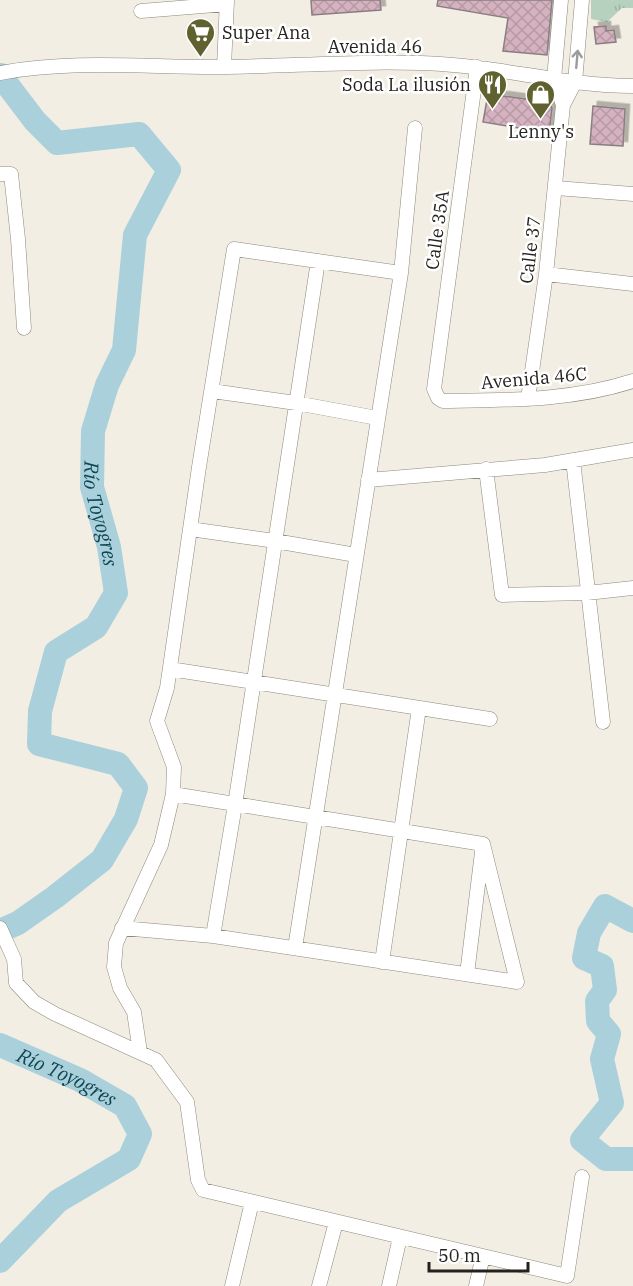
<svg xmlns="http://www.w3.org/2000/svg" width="633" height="1286" font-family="'IBM Plex Serif',serif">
<defs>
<pattern id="park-tufts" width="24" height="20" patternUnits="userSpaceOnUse" patternTransform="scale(1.5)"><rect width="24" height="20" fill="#b6d2bf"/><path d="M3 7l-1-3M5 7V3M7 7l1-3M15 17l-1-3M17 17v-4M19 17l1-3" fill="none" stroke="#9cb4a4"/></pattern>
<pattern id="building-cross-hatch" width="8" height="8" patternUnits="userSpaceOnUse" patternTransform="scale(1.5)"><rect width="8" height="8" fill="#d5b2bf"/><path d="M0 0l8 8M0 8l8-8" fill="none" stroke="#b799a4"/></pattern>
<filter id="shadow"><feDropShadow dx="4.5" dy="-4.5" stdDeviation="0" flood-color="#0004"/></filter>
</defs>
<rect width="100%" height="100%" fill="#f3eee3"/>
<path fill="url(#park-tufts)" d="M591,0H633V8H622L607,22L591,19Z"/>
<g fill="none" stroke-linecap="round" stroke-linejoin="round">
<g stroke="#a9d0db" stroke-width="24">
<path id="s1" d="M0,75L35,121L57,143L139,134L169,170L135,235L124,350L107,385L93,431L92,487L109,547L116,593L96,627L56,652L40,711L39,744L118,764L136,788L126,819L102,860L55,897L18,923L0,931"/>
<path d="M633,921L605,906L589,933L584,958L602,966L605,990L597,1001L598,1021L609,1034L602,1059L612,1103L582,1140L606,1159H633"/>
<path id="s2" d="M0,1045L80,1080L125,1106L140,1134L129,1159L58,1201L0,1261"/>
</g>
</g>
<path fill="url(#building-cross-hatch)" stroke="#8b7e83" stroke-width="1.5" filter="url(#shadow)" d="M311,0H380L381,10L312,15Z
M438,0H552L547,55L503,51L508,18L437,6Z
M606,26V31L614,30L616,42L596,44L594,27Z
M488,94L548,102L552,108L549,133L483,122Z
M593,106L625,109L623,146L590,144Z"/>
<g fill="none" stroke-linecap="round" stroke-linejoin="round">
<defs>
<path id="minor" d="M561,0L554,79L563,105
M141,11L227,4
M224,67L227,0
M477,67L434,389L438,398L443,401C507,400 572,401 633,381
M0,73C75,59 151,68 226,67C302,66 378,59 453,65C513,70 572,86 633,86
M0,174H11L18,239L24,328
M556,188L633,194
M546,274L633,284
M212,391L296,403L377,418
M528,399L546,274L563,105L575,82L582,0
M573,460L603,722
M486,469L502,595L587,593L633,588
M368,480L545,465L633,450
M190,529L275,541L356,555
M170,669L490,719
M173,794L483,844
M0,928L14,959L16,983L34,1002L55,1014L156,1060L187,1102L198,1180L203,1190L567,1276L582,1177
M122,928L213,936L517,982L483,844L467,974
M213,936L235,805L318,261
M295,948L401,273L415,128
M382,962L419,708
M140,1052L134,1012L120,988L114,967L116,943L161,845L173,794L174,767L157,721L167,688L199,467L234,249L401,273
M232,1286L252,1202
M319,1286L336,1222
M389,1286L400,1237
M476,1286L483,1256"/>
</defs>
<use href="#minor" stroke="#8d887d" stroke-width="15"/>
<use href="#minor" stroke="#fff" stroke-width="14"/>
</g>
<defs><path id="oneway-shaft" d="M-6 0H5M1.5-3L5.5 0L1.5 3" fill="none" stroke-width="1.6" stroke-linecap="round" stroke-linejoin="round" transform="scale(1.5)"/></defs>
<use stroke="#9c9c9a" href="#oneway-shaft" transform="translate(577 59) rotate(-85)"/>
<defs>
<symbol id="supermarket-pin" viewBox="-11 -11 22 30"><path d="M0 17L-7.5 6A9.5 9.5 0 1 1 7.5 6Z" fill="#5f612f" stroke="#fff"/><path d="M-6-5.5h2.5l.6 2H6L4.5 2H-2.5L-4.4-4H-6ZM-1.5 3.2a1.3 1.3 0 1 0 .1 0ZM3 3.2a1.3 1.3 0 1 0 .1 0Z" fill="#fff"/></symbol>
<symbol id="restaurant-pin" viewBox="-11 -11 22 30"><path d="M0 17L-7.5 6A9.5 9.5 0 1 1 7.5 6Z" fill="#5f612f" stroke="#fff"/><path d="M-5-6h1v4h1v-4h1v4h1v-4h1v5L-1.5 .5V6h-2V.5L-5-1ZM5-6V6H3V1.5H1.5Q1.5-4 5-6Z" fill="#fff"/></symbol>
<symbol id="shop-pin" viewBox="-11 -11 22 30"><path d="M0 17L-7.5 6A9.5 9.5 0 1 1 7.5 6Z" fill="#5f612f" stroke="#fff"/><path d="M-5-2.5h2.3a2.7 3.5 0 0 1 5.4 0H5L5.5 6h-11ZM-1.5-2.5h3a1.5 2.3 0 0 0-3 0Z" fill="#fff"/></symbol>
</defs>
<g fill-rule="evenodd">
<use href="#supermarket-pin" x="184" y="16" width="33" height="45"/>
<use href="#restaurant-pin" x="476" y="68" width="33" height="45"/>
<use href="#shop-pin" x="524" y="78" width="33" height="45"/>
</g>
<g text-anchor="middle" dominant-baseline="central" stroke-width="5" stroke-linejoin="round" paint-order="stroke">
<g font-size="18" fill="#24221e" stroke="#fff" text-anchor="start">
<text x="222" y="32">Super Ana</text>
<text x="471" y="84" text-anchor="end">Soda La ilusión</text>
<text x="541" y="131" text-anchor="middle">Lenny's</text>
</g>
<g font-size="18" fill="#24221e" stroke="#fff">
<text x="375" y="46">Avenida 46</text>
<text transform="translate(437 230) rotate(-82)">Calle 35A</text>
<text transform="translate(530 250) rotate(-83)">Calle 37</text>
<text transform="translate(534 378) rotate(-5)">Avenida 46C</text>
</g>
<g font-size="20" font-style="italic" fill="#0e4652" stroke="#fff">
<text stroke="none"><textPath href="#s1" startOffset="578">Río Toyogres</textPath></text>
<text stroke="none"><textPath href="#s2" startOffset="74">Río Toyogres</textPath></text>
</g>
</g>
<path d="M429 1262v9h99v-9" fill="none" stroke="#24221e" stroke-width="3"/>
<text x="438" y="1262" font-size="18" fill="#24221e" stroke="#ffffff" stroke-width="4.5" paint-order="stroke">50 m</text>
</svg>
